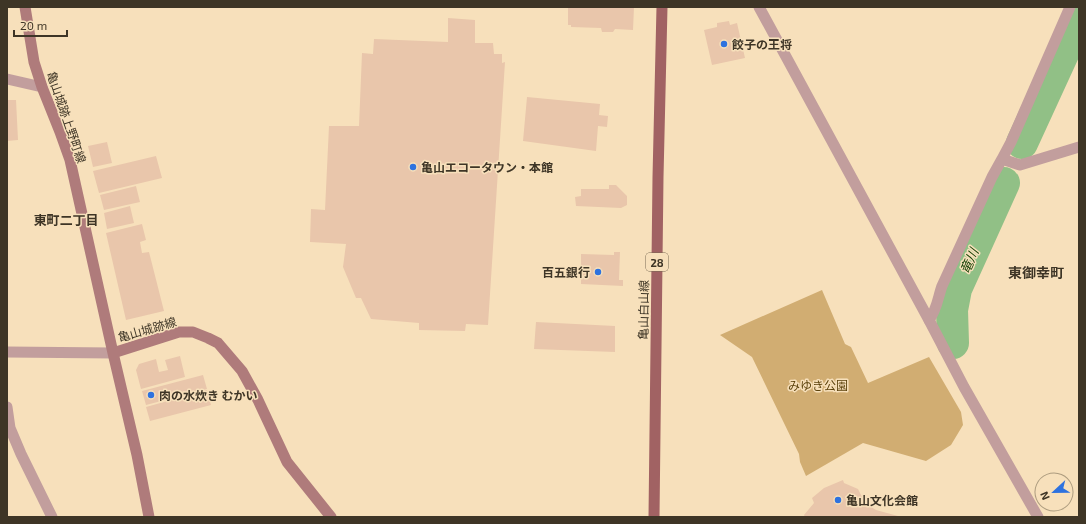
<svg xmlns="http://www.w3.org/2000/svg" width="1086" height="524" font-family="'Exo 2','Noto Sans JP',sans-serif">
<rect width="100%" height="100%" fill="#f7e0bb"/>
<path fill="#d1ad72" d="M822,290L845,344L851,347L868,383L929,357L961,412L963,425L951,445L926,461L863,443L806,476L800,462L799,454L752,357L720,335Z"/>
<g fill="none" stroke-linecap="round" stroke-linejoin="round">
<path stroke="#91c086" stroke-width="32" d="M1022,143L1079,19
M953,343L952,310L956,289L1004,183"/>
</g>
<path fill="#e9c6ab" d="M568,7H634L633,30L615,29L613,32H602L601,28L571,27V25H568Z
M448,18L475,20V43H493L494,54H502V63L505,62L488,325L466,324L465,331L419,330V323L371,319L361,298H356L343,267L346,244L310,242L311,209L325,210L329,126H359L362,53L373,54L374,39L448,42Z
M729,21L730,25L737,23L745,58L712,65L704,30L717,27V23Z
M527,97L600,104L599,115L608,116L607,127L598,126L596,151L523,141Z
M7,100H16L18,140L7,141Z
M107,142L112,163L93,167L88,146Z
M156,156L162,178L99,193L93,171Z
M609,185H616L627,196V205L621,208L576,206L575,197L581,196V189H609Z
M136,186L140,202L104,210L100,195Z
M130,206L134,223L107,229L104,213Z
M142,224L146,240L140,242L142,253L149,252L164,311L126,320L106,233Z
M614,252H620L619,280H623V286L581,284V254L614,255Z
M536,322L615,326V352L534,349Z
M180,356L185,377L141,389L136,370L139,364L156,359L159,372L168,370L165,360Z
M203,375L207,389L146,405L142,391Z
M207,390L211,405L150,421L146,407Z
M843,480L844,483L858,489L864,501L868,505L876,510L898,516V517H805L804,515L814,503L812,498L824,488Z"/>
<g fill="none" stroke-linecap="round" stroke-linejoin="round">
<path stroke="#c29e9d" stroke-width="11" d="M7,79L42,87
M1002,159L1011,142L1070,7
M929,320C937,310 938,297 942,286L992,177L1002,159L1020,165L1079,147
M7,407L10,428L21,454L52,517"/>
<path stroke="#c29e9d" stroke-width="11" d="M759,7L929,320L964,387L1038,517
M7,352L113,353"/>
<path stroke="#af7b7b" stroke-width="11" d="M25,7L34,62L42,87L60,132L70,160L113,353L137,455L149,517
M113,353L179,332H193L208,338L218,343L242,371L258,400L287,462L331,517"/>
<path stroke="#a16263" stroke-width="11" d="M654,517L658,177L662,7"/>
</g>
<g fill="#2e72df" stroke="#f7e0bb" stroke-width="1.5">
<circle cx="724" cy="44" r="4"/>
<circle cx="413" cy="167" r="4"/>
<circle cx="598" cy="272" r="4"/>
<circle cx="151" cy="395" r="4"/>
<circle cx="838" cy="500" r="4"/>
</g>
<g text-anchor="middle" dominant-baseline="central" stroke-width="3" stroke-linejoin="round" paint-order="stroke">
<rect fill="#f7e0bb" stroke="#766853" stroke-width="1" x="646" y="253" width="22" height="18" rx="3"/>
<g font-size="11" font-weight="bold" fill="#3e3526">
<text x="657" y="262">28</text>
</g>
<g font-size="12" font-weight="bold" fill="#3e3526" stroke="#f7e0bb" text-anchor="start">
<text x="732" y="44">餃子の王将</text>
<text x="421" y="167">亀山エコータウン・本館</text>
<text x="590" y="272" text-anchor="end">百五銀行</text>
<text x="159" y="395">肉の水炊き むかい</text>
<text x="846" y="500">亀山文化会館</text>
</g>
<g font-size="12" fill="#3e3526" stroke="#f7e0bb">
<text transform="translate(67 117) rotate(71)">亀山城跡上野町線</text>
<text transform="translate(643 310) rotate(-89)">亀山白山線</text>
<text transform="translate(147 329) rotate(-16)">亀山城跡線</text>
</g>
<g font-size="12" fill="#5c420c" stroke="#f7e0bb">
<text x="818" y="385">みゆき公園</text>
</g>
<g font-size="13" font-weight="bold" fill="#3e3526" stroke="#f7e0bb">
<text x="66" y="220">東町二丁目</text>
</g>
<g font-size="13" font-style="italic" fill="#113f02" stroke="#f7e0bb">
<text transform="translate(969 261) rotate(-66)">竜川</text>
</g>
<g font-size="14" font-weight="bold" fill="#3e3526" stroke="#f7e0bb">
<text x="1036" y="272">東御幸町</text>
</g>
</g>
<rect width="1086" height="524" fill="none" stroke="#3e3526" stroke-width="16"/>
<g transform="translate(1054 492) rotate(248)"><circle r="19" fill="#f7e0bb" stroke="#ad9c7f"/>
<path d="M0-3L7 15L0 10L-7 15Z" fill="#2e72df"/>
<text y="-6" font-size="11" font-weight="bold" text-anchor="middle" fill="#3e3526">N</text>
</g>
<path d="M14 30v6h53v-6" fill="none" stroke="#3e3526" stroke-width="2"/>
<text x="20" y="30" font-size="12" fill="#3e3526" stroke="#f7e0bb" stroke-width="3" paint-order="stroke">20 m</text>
</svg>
